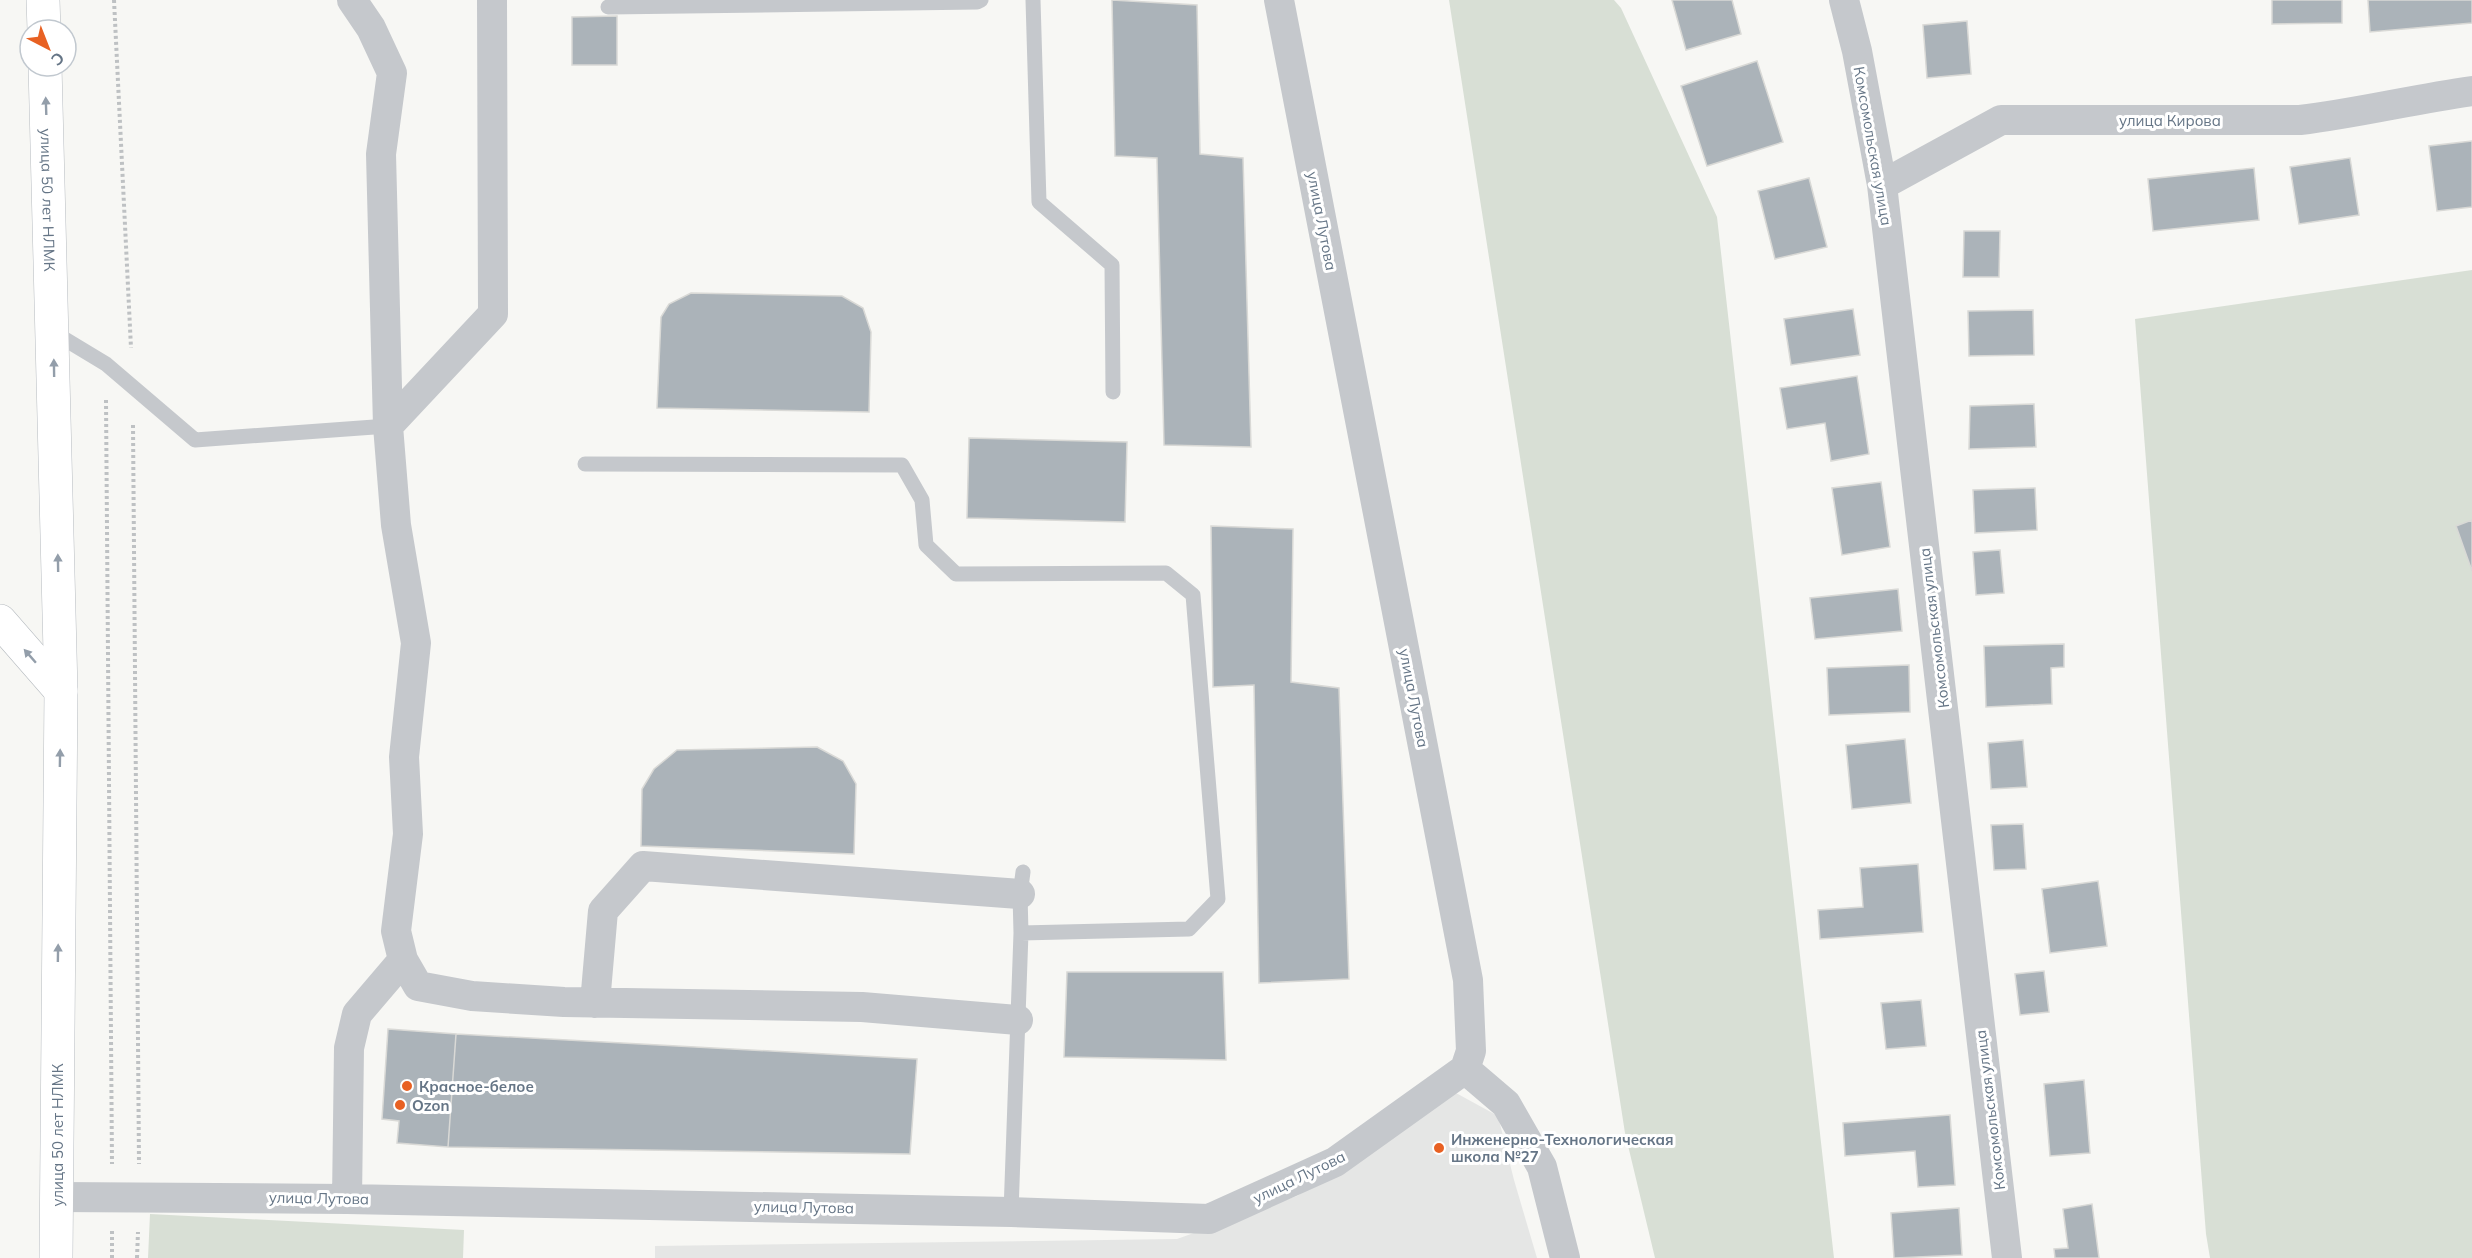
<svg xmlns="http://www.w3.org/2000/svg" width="2472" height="1258" font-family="Mulish,sans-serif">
<rect width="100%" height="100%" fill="#f7f7f4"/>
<path fill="#e5e6e5" d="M1456,1093L1498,1116L1514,1180L1537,1258H655V1246L1177,1239L1297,1196Z"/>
<path fill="#d8dfd5" d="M1449,0H1614L1621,8L1717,217L1834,1258H1655L1625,1133Z
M2472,270V1258H2210L2206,1234L2135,319Z
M150,1214L464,1230L463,1258H148Z"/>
<path fill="#abb3b9" stroke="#d9d9d6" stroke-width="1.5" d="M1112,0L1197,5L1200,154L1243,158L1251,447L1164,445L1157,158L1115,156Z
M1672,0H1732L1741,34L1686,50Z
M2272,0H2342V23L2272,24Z
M2368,0H2472V23L2370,32Z
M617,16V65H572V17Z
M1967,21L1971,74L1927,78L1923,25Z
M1757,61L1783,142L1707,166L1681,86Z
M2472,141V207L2437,211L2429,146Z
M2350,158L2359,215L2299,224L2290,167Z
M2254,168L2259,220L2153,231L2148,179Z
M1809,178L1827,247L1775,259L1758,191Z
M1964,231H2000L1999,277H1963Z
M691,293L842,296L863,308L871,332L869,412L657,408L661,317L669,304Z
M1853,309L1860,355L1791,365L1784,319Z
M2033,310L2034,355L1969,356L1968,311Z
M1857,376L1869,454L1831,461L1825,423L1787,429L1780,388Z
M2034,404L2036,447L1969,449L1970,406Z
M969,438L1127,442L1125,522L967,518Z
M1881,482L1890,547L1842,555L1832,488Z
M2035,488L2037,530L1975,533L1973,490Z
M2472,520V571L2456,526Z
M1211,526L1293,529L1291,682L1339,688L1349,979L1259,983L1254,685L1213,687Z
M2000,550L2004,593L1976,595L1973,552Z
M1898,589L1902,631L1815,639L1810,598Z
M2064,644V667L2051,668L2052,704L1986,707L1984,646Z
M1909,665L1910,712L1829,715L1827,668Z
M1905,739L1911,803L1852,809L1846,745Z
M2023,740L2027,787L1991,789L1988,743Z
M817,747L843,761L856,784L854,854L641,846L642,789L654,769L677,750Z
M2023,824L2026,869L1994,870L1991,825Z
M1918,864L1923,932L1820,939L1818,910L1863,907L1860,868Z
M2098,881L2107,946L2050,953L2042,889Z
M2044,971L2049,1012L2020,1015L2015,974Z
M1067,972H1223L1226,1060L1064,1057Z
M1921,1000L1926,1046L1886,1049L1881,1003Z
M388,1029L456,1034L448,1147L397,1143L399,1121L382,1119Z
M456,1034L917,1059L910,1154L448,1147Z
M2084,1080L2090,1153L2050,1156L2044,1084Z
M1950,1115L1955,1185L1918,1187L1915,1151L1845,1156L1843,1123Z
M2092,1204L2099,1258H2055L2054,1249L2068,1248L2063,1209Z
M1959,1208L1962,1255L1894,1258L1891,1213Z"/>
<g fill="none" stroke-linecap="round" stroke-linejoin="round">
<defs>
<g id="secondary">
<path d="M43,0L44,30"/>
<path id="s1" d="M45,66L61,691L56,1258"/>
<path d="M0,621L61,691"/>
</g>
</defs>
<use href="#secondary" stroke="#b7bcc1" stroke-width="34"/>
<path stroke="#bec1c3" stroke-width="4" stroke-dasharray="3 3" stroke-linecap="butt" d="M114,0L131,348
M106,400L112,1164
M133,425L139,1164
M112,1258V1231
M137,1258L138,1232"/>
<path stroke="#c5c8cc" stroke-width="15" d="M1033,0L1039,202L1112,265L1113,392
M608,7L977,2L981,0
M53,332L106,364L195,440L388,426
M585,464L902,465L922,500L926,545L956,574L1166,573L1193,595L1218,899L1189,929L1021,933
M1011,1212L1021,933L1020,894L1023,872"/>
<path stroke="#c5c8cc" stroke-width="30" d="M352,0L371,28L392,73L381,154L388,426L396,525L416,643L404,757L408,834L396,931L403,960L418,986L472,996L564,1002L862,1007L1018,1020
M1844,0L1857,51L1882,185L2007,1258
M1882,185L2001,120H2300C2358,113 2414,99 2472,91
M388,426L493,314L492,0
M595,1003L603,911L643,866L1020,894
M1465,1069L1506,1104L1542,1167L1565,1258
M57,1197L347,1199L1011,1212L1209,1219L1335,1162L1465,1069L1471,1051L1468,980L1279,0
M347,1199L349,1048L357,1014L403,960"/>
<use href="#secondary" stroke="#fff" stroke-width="33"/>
</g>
<defs><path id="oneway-solid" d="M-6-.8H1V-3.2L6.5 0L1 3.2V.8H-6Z" transform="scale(1.5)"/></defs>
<g fill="#939eaa">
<use href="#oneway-solid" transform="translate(46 106) rotate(-92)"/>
<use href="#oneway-solid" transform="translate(54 368) rotate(-91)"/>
<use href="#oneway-solid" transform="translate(58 563) rotate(-91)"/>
<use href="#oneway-solid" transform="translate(30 656) rotate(-131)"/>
<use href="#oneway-solid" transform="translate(60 758) rotate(-89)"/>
<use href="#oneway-solid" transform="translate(58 953) rotate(-89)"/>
</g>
<g fill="#e86123" stroke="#fff" stroke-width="2">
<circle cx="407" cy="1086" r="6"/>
<circle cx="400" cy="1105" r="6"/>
<circle cx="1439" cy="1148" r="6"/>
</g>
<g text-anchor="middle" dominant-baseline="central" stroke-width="6" stroke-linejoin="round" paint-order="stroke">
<g font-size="15" fill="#657586" stroke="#fff">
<text x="2170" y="120">улица Кирова</text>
<text transform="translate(1873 146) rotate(80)">Комсомольская улица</text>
<text stroke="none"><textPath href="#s1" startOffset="134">улица 50 лет НЛМК</textPath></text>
<text transform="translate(1322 221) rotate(79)">улица Лутова</text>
<text transform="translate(1934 628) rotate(-97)">Комсомольская улица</text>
<text transform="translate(1414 698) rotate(79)">улица Лутова</text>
<text transform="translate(1990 1110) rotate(-97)">Комсомольская улица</text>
<text transform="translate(57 1135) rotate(-90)">улица 50 лет НЛМК</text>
<text transform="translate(1299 1177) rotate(-26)">улица Лутова</text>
<text transform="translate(319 1198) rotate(1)">улица Лутова</text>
<text transform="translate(804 1207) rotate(1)">улица Лутова</text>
</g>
<g font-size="15" font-weight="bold" fill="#657586" stroke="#fff" text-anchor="start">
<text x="419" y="1086">Красное-белое</text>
<text x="412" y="1105">Ozon</text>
<text x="1451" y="1139">Инженерно-Технологическая<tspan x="1451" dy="17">школа №27</tspan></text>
</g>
</g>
<g transform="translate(48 48) rotate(138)"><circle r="28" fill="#ffffff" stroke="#c1c8cf" stroke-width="1.5"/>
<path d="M0-4.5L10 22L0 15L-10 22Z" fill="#e86123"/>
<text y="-9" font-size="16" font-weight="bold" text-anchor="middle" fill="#657586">С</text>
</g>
</svg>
